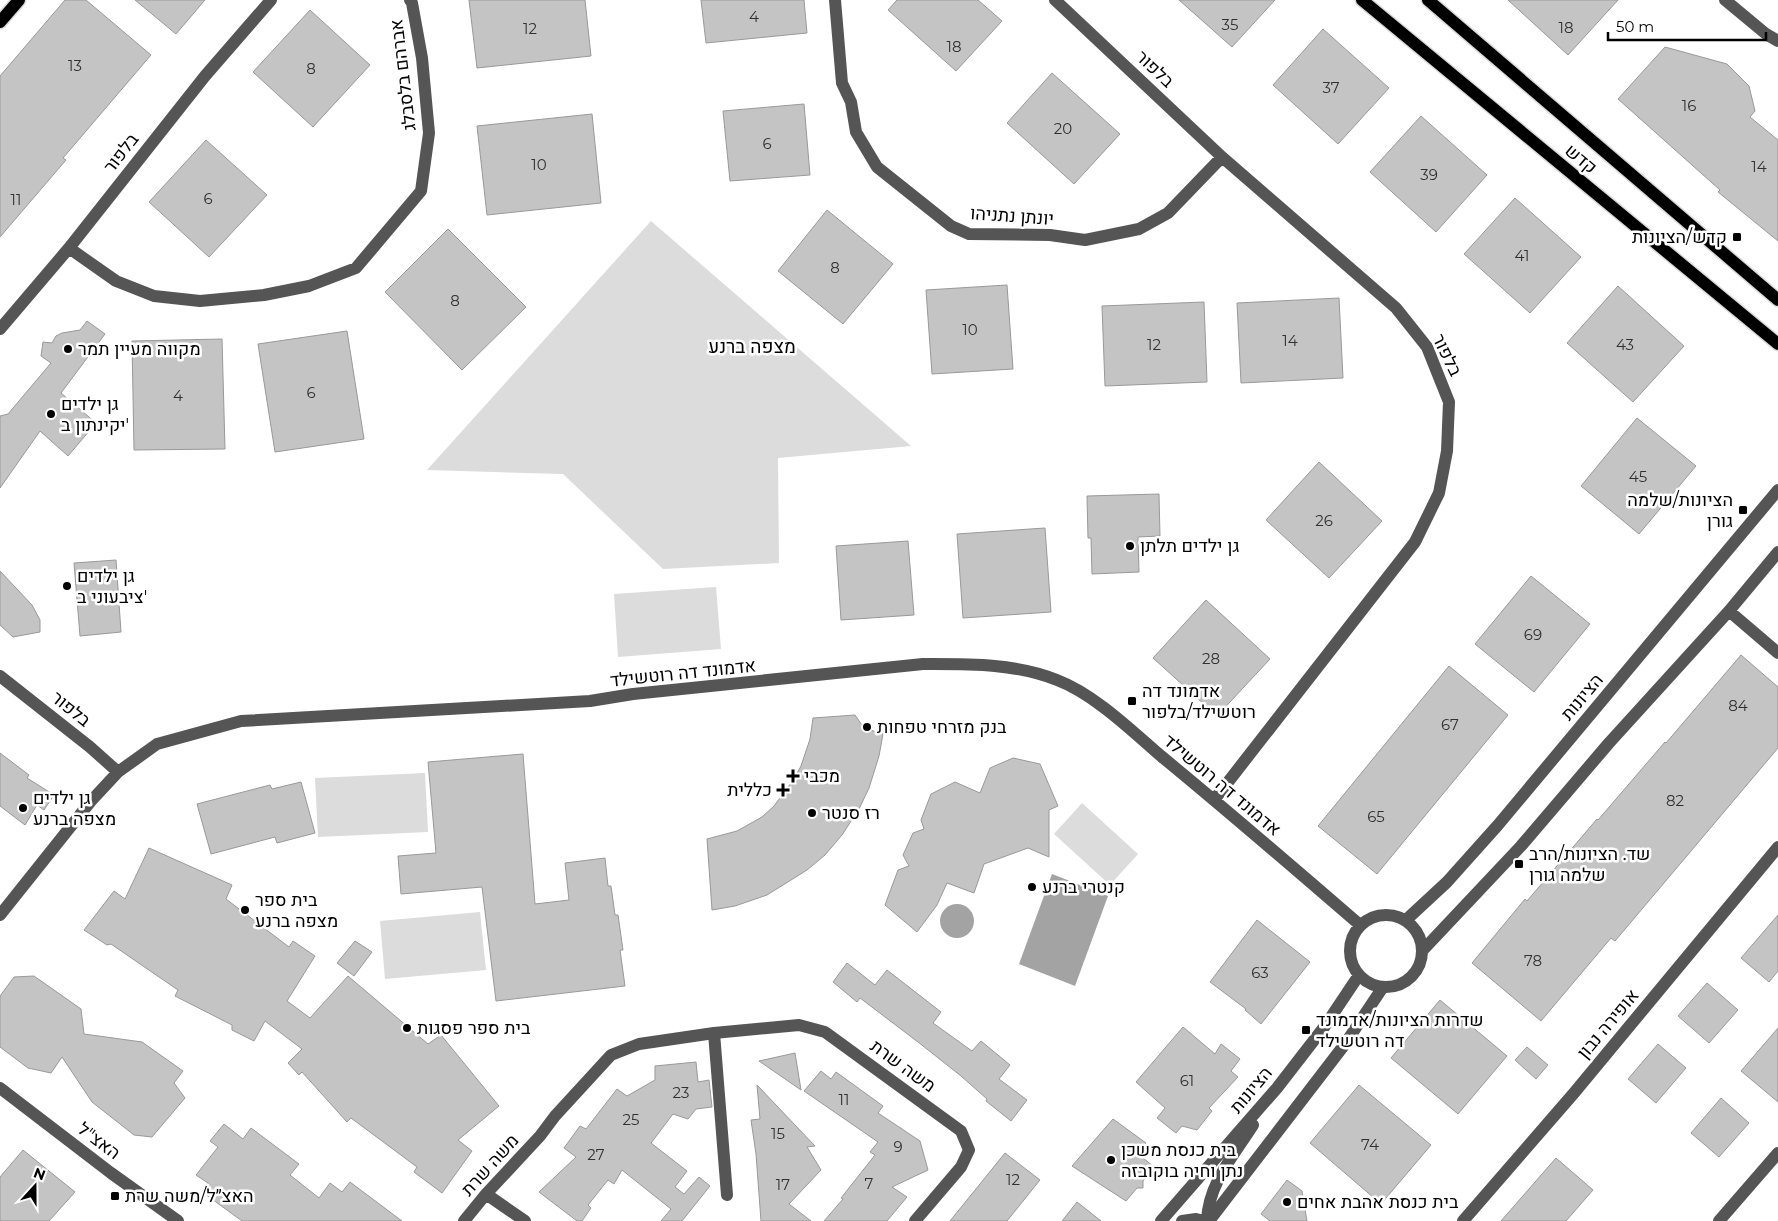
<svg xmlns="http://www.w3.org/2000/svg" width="1778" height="1221" font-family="Montserrat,Heebo,sans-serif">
<rect width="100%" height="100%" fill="#fff"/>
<path fill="#dcdcdc" d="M651,221L911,446L778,458L779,563L663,569L563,474L427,470Z
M716,587L721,649L618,657L614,594Z
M425,773L428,832L318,837L315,778Z
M1082,803L1138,854L1110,885L1054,834Z
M480,912L486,970L385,979L380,921Z"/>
<path fill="#a3a3a3" d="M1052,874L1108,896L1075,986L1019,964Z
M940 921a17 17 0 1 1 34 0a17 17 0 1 1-34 0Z"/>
<path fill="#c4c4c4" stroke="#999" d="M65,0H86L151,55L63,158L66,160L0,237V76Z
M135,0H205L176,34Z
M469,0H585L591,56L477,68Z
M701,0H804L807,33L706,43Z
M897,0H978L1002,21L956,71L888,10Z
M1179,0H1275L1232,47Z
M1508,0H1618L1568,55Z
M310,10L370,65L313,127L253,72Z
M1323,29L1389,88L1338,144L1273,85Z
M1665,47L1727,64L1749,86L1755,111L1750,117L1778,140V241L1718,192L1720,190L1618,99Z
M1052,73L1120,134L1074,184L1007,123Z
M804,104L810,175L730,181L723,111Z
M592,114L601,203L487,215L477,126Z
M1421,116L1487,175L1436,232L1370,172Z
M206,140L267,195L209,257L149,202Z
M1515,198L1581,257L1530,313L1464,254Z
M827,210L893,264L843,324L778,271Z
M448,229L526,307L462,370L385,292Z
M1007,285L1013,369L932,374L926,290Z
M1618,286L1684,346L1633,402L1567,343Z
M1339,298L1343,378L1241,383L1237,303Z
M1204,302L1207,382L1105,386L1102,306Z
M87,321L105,334L61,393L96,423L68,456L40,431L0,488V416L8,414L51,363L41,356L43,342L52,343L56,336L62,333L80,330Z
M347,331L364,439L275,452L258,344Z
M222,339L225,449L134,450L132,341Z
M1637,418L1696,466L1639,534L1581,486Z
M1319,462L1382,521L1329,578L1266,520Z
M1159,494L1160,536L1138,537L1139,572L1092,574L1091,538H1088L1087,496Z
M1045,528L1051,612L963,618L957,534Z
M908,541L914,615L841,620L836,546Z
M116,560L121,632L80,636L74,563Z
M0,571L32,605L40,620V632L13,637L0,625Z
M1531,576L1590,624L1534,692L1475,644Z
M1206,600L1270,659L1217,716L1153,658Z
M1741,655L1778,687V748L1615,941L1611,938L1541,1021L1472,963L1525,899L1527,901L1597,819L1598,820L1665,742L1666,743Z
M1449,666L1508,715L1377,874L1318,826Z
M855,715L864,728L883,734L879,756L869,788L859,809L842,835L825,855L807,870L767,895L735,906L712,910L707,839L737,831L762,817L774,806L794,779L801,766L810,739L813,718Z
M0,753L29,775L27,778L54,795L44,810L37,805L25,825L0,806Z
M523,754L535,904L569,900L565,863L605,858L608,886H611L615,915H618L623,950H620L625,986L496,1001L482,887L401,894L398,856L436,853L428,762Z
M1013,758L1040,764L1058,806L1049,810V857L1028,848L984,864L974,893L947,883L937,905L917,932L885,905L898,870L909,866L903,855L913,833L924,829L921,820L931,794L955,782L980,793L990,768Z
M301,782L315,833L277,843L275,837L211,854L197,804L270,785L272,789Z
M149,848L232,885L226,899L289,947L293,941L315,956L287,1001L310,1018L348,976L428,1044L441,1035L499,1106L458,1140L472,1151L442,1193L414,1172L417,1167L351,1118L347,1122L302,1072L299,1075L288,1063L302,1049L265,1021L254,1041L232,1030V1025L175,996L178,990L111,944L107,945L84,930L114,891L125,899Z
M1778,915V971L1769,982L1741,958Z
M1257,920L1310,962L1261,1024L1245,1010L1246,1009L1210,982Z
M355,941L372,952L354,976L337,963Z
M847,963L875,985L887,970L941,1012L933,1023L972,1051L981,1041L1010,1065L999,1079L1027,1100L1011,1121L986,1101L987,1099L961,1076L918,1042L860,998L857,1002L833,982Z
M34,976L81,1009L84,1034L142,1042L183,1071L174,1083L185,1098L152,1137L134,1135L92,1102L62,1057L51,1073L28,1068L0,1047V996L14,977Z
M1707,983L1738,1010L1709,1043L1678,1016Z
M1440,1000L1507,1056L1458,1114L1391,1058Z
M1183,1027L1215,1054L1221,1044L1240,1059L1231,1071L1238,1077L1209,1108L1212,1111L1197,1130L1182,1126L1176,1133L1157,1118L1165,1108L1136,1082Z
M1778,1028V1102L1741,1071Z
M1658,1044L1686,1068L1656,1103L1628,1079Z
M1527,1047L1548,1065L1536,1079L1515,1060Z
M795,1053L801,1090L759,1061Z
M696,1062L698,1082L709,1080L712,1107L696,1109L688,1119L673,1114L651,1143L687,1171L675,1187L684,1194L699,1177L710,1186L682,1221H661L671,1209L622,1170L614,1184L608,1180L588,1205L591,1208L582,1221H577L539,1192L576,1157L564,1148L580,1126L586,1129L617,1089L627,1096L655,1080V1066Z
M821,1071L831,1079L836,1072L883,1106L878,1113L920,1141L928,1170L892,1187L907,1197L887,1221H824L843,1199L841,1198L875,1155L870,1152L878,1142L804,1091Z
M757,1085L815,1146L807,1147L821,1170L789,1204L811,1221H761L756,1154L751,1120L760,1119Z
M1359,1085L1431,1145L1381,1204L1310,1143Z
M1721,1098L1749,1123L1719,1157L1691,1133Z
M1113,1119L1146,1143L1137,1153L1154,1167L1143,1181V1188H1137L1126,1201L1072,1166Z
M224,1124L243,1139L251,1128L299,1164L290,1175L319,1198L330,1183L342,1192L350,1182L402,1221H242L205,1194L208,1183L196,1175L218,1147L210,1141Z
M23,1150L75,1192L49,1221H0V1177Z
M1005,1153L1040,1180L1007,1221H950Z
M1556,1158L1593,1190L1566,1221H1501Z
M1287,1180L1302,1191L1307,1221H1270L1261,1214Z
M1077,1202L1101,1221H1062Z"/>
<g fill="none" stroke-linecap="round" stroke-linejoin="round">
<defs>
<path id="major" d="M1362,0L1778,344
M1428,0L1778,300
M0,22L19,0"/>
</defs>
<use href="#major" stroke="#dbdbdb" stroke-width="15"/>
<path stroke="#555" stroke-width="12" d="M835,0L842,83L851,102L856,132L877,167L951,226L969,234L1050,235L1085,240L1139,229L1168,213L1222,157
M1055,0L1222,157L1396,308L1427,347L1449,402L1447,451L1439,493L1415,542L1214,800
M1725,0L1766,34L1778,41
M69,248L116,281L154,296L200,301L264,295L309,286L356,268L421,191L429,133L422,58L412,3L410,0
M0,329L69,248L205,76L271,0
M1729,611L1778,653
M0,676L90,747L118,772
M1350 951a36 36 0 1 1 72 0a36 36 0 1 1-72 0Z
M0,915L91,801L118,772L157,744L241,721L590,701L633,694L923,664C968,664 1015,663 1057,680C1094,694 1131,730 1161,756C1228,811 1294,868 1360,925
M1406,920L1447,882L1498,825L1778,490
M1423,950L1521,846L1609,743L1729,611L1778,552
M714,1033L727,1195
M0,1088L111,1173L178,1221
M486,1194L525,1221
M464,1221L486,1194L540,1136L555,1116L611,1055L639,1044L714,1033L799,1025L825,1032L961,1131L969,1150L961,1167L915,1221
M1161,1221L1277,1088L1325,1026L1359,975
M1182,1221L1196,1219L1203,1221
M1207,1221C1208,1184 1234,1155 1253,1125
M1209,1221L1345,1044L1383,987
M1463,1221L1574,1093L1778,847
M1719,1221L1778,1153"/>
<use href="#major" stroke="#000" stroke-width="12"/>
</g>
<g fill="#000" stroke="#fff" stroke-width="2">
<rect x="1732" y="232" width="10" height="10" rx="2.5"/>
<circle cx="68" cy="349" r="5"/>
<circle cx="51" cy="414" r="5"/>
<rect x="1738" y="505" width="10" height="10" rx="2.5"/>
<circle cx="1130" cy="546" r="5"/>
<circle cx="67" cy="586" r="5"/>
<rect x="1127" y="696" width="10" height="10" rx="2.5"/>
<circle cx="867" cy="727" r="5"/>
<path d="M790.5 768.5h5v5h5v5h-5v5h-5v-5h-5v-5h5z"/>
<path d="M780.5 782.5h5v5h5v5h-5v5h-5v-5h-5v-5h5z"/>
<circle cx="23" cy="808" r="5"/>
<circle cx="812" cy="813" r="5"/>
<rect x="1514" y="859" width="10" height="10" rx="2.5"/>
<circle cx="1032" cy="887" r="5"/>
<circle cx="245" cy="910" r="5"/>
<circle cx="407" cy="1028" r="5"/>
<rect x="1301" y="1025" width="10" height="10" rx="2.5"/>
<circle cx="1111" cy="1160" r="5"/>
<rect x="110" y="1191" width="10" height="10" rx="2.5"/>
<circle cx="1287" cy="1202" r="5"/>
</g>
<g text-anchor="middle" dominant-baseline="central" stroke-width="5" stroke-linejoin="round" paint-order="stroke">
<g font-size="15" fill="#313131">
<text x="754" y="16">4</text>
<text x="1230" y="24">35</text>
<text x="1566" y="27">18</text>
<text x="530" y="28">12</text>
<text x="954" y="46">18</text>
<text x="75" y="65">13</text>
<text x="311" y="68">8</text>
<text x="1331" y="87">37</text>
<text x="1689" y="105">16</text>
<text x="1063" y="128">20</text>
<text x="767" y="143">6</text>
<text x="539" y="164">10</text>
<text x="1759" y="166">14</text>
<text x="1429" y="174">39</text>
<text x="208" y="198">6</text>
<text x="16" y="199">11</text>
<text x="1522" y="255">41</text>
<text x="835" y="267">8</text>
<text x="455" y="300">8</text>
<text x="970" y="329">10</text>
<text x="1290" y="340">14</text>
<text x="1154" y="344">12</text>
<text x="1625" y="344">43</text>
<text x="311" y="392">6</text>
<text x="178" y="395">4</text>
<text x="1638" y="476">45</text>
<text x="1324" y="520">26</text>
<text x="1533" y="634">69</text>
<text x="1211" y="658">28</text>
<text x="1738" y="705">84</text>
<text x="1450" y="724">67</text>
<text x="1675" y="800">82</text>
<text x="1376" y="816">65</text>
<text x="1533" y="960">78</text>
<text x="1260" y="972">63</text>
<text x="1187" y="1080">61</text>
<text x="681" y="1092">23</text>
<text x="844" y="1099">11</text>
<text x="631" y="1119">25</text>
<text x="778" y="1133">15</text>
<text x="1370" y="1144">74</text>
<text x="898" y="1146">9</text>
<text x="596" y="1154">27</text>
<text x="1013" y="1179">12</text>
<text x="869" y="1183">7</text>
<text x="783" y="1184">17</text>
</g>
<g font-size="18" fill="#000" stroke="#fff">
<text transform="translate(1155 69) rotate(43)">בלפור</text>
<text transform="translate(403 75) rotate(-97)">אברהם בלסבלג</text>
<text transform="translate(121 153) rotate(-52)">בלפור</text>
<text transform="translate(1581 159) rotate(40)">קדש</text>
<text transform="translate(1012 216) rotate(4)">יונתן נתניהו</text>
<text transform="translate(1447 355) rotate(64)">בלפור</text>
<text transform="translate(683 673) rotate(-6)">אדמונד דה רוטשילד</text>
<text transform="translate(1582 697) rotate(-50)">הציונות</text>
<text transform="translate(71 709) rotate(39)">בלפור</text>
<text transform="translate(1222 785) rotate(40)">אדמונד דה רוטשילד</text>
<text transform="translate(1608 1024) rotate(-50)">אופירה נבון</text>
<text transform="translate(903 1066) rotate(36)">משה שרת</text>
<text transform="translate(1251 1090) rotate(-50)">הציונות</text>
<text transform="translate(99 1141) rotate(37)">האצ"ל</text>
<text transform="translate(490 1165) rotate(-48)">משה שרת</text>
</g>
<g font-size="18" fill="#000" stroke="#fff" text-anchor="start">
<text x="1727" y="237" text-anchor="end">קדש/הציונות</text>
<text x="78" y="349">מקווה מעיין תמר</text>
<text x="61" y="404">גן ילדים<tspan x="61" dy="21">יקינתון ב'</tspan></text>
<text x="1733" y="500" text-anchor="end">הציונות/שלמה<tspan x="1733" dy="21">גורן</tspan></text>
<text x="1140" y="546">גן ילדים תלתן</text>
<text x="77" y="576">גן ילדים<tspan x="77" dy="21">ציבעוני ב'</tspan></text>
<text x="1142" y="691">אדמונד דה<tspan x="1142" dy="21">רוטשילד/בלפור</tspan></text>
<text x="877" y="727">בנק מזרחי טפחות</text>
<text x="804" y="776">מכבי</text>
<text x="772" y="790" text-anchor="end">כללית</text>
<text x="33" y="798">גן ילדים<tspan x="33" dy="21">מצפה ברנע</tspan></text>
<text x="822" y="813">רז סנטר</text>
<text x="1529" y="854">שד. הציונות/הרב<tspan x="1529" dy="21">שלמה גורן</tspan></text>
<text x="1042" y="887">קנטרי ברנע</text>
<text x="255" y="900">בית ספר<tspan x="255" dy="21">מצפה ברנע</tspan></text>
<text x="1316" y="1020">שדרות הציונות/אדמונד<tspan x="1316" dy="21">דה רוטשילד</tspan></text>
<text x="417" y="1028">בית ספר פסגות</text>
<text x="1121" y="1150">בית כנסת משכן<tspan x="1121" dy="21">נתן וחיה בוקובזה</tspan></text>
<text x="125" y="1196">האצ״ל/משה שרת</text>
<text x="1297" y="1202">בית כנסת אהבת אחים</text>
</g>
<g font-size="19" fill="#000" stroke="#fff">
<text x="752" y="346">מצפה ברנע</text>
</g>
</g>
<g transform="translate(35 1186) rotate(21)" stroke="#ffffff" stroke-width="4" paint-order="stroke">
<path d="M0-4L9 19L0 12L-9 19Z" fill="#000000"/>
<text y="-8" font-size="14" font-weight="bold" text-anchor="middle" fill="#000000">N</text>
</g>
<path d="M1608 32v8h158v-8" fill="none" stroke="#000000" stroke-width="2.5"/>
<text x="1616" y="32" font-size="15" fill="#000000" stroke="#ffffff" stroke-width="4" paint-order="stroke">50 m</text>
</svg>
